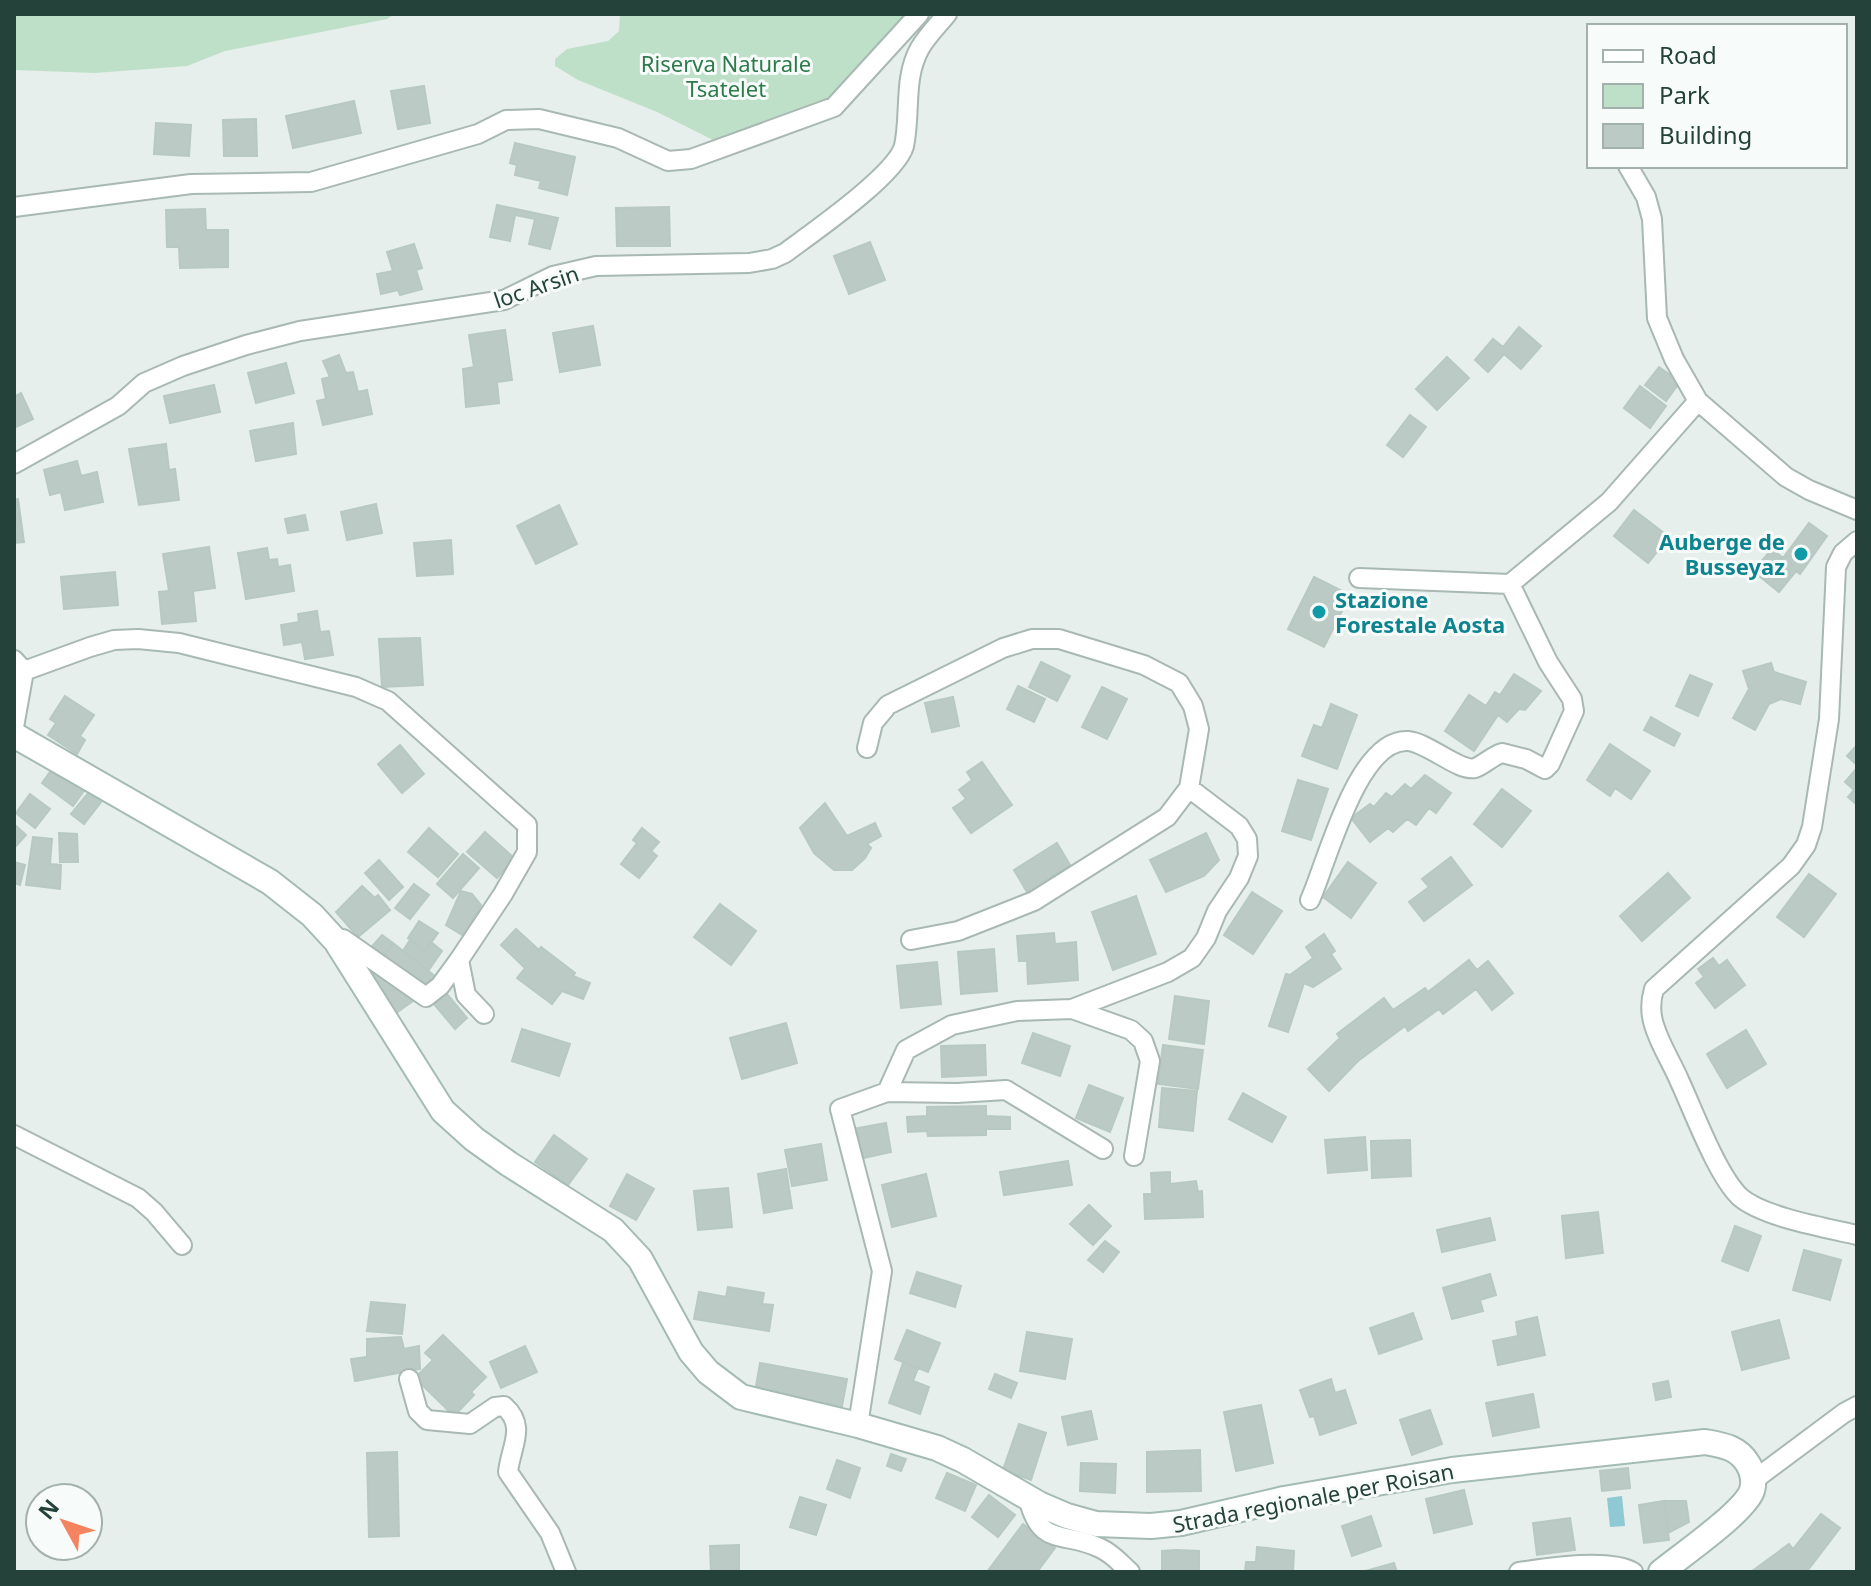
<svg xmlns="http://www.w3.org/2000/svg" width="1871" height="1586" font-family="'Noto Sans',sans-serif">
<rect width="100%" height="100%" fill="#e6efeb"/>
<path fill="#bfe0c8" d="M14,14H395L387,19L225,51L187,66L95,73L14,70Z
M620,14H914L831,102L719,143L657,112L578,80L555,66V59L567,49L608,41L619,31Z"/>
<path fill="#8ec9d4" d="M1622,1496L1625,1526L1610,1527L1607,1498Z"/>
<path fill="#bbcac4" stroke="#b8c9c2" stroke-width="2" d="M424,86L430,123L398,129L391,91Z
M354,101L361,133L293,148L286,116Z
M256,119L257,156H224L223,120Z
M156,123L191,125L189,156L154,154Z
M515,143L575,157L567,195L539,188L541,181L515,175L517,165L510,163Z
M497,205L558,218L550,249L529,244L535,219L515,215L510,241L490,237Z
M669,207L670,246H617L616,208Z
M205,209L206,230H228V267L180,268L179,247H167L166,210Z
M870,242L885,280L849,294L834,256Z
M414,244L422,268L416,270L422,289L400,295L398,290L381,294L377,274L393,271L387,252Z
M593,326L600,365L560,372L553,333Z
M1519,327L1541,346L1521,369L1504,354L1488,372L1475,360L1493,339L1503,347Z
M505,330L512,380L497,382L499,403L466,407L463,369L474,367L469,335Z
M339,355L346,373L353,372L358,392L367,390L372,414L323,425L317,401L326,399L322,379L330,377L323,361Z
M1447,357L1469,378L1437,410L1416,389Z
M286,363L294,393L256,403L248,373Z
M1659,367L1680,382L1666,401L1645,385Z
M214,385L220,412L170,423L164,396Z
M1640,386L1666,406L1650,428L1624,408Z
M21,393L33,419L14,428V397Z
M1410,415L1426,427L1403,457L1387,445Z
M293,423L296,454L256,461L250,431Z
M166,444L169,470L175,469L179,500L139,505L129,449Z
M77,461L81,476L97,472L103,502L65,510L61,492L50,495L44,470Z
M18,499L24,542L14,543V500Z
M376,504L382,533L347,540L341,512Z
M559,505L577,544L536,564L517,526Z
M1634,510L1669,537L1648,563L1614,536Z
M305,515L308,530L288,533L285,519Z
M1809,523L1827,536L1800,574L1796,571L1779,592L1753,571L1772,549L1783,558Z
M451,540L453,574L417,576L414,543Z
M209,547L215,588L193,591L196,621L162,624L159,592L169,591L163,554Z
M267,548L269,560L277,559L278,567L290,565L294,591L246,599L238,553Z
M115,572L118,605L64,609L61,577Z
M1314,577L1350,595L1324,647L1288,629Z
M317,611L320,632L329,631L333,655L305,659L302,642L284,645L281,625L299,622L298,614Z
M420,638L423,685L382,687L379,639Z
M1041,662L1070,676L1057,701L1029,687Z
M1771,663L1774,672L1806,682L1800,704L1781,699L1769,704L1755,730L1733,718L1749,689L1743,671Z
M1514,674L1541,691L1525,710L1519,709L1507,722L1498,715L1474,751L1445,731L1469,695L1486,706L1495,692L1500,695Z
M1690,675L1712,684L1698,716L1676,706Z
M1018,686L1045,699L1034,722L1007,709Z
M1102,687L1127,699L1107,739L1082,727Z
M65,696L94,715L80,736L85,740L77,754L48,735L56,723L50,719Z
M953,697L959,726L932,732L925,703Z
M1331,704L1357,715L1337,769L1302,756L1314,725L1322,728Z
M1651,717L1680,734L1674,746L1644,730Z
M1610,744L1650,771L1631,799L1615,788L1610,796L1587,780Z
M400,745L424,774L402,793L378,764Z
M1857,745V765L1847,756Z
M982,762L1012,805L971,833L953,808L966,799L959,790L972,780L967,772Z
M55,765L86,788L73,806L42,783Z
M1857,768V805L1848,797L1854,790L1845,782Z
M1425,775L1451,793L1436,813L1429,808L1416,825L1407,819L1393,832L1388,828L1370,842L1351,818L1370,804L1374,807L1386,793L1392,797L1405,784L1411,789Z
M1298,780L1328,789L1311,840L1282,831Z
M93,787L105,797L84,824L71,814Z
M1502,789L1531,811L1502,847L1474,824Z
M30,794L50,809L35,828L16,813Z
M825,803L847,836L875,823L881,836L867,844L871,848L865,858L852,870H834L814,853L800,828Z
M14,824L26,835L16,846L14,844Z
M429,828L458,854L438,877L408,852Z
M642,828L659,842L651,851L657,856L639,878L621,864L637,843L633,840Z
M485,832L514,858L497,878L467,852Z
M59,833L77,834L78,862H60Z
M1206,833L1219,860L1204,876L1166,892L1150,860Z
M33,837L52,839L50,864L61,865L60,889L26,885Z
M1057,843L1070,865L1027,892L1014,870Z
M463,854L479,868L453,898L437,884Z
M1451,857L1472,885L1424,921L1409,902L1429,887L1422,879Z
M379,860L403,887L389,900L365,873Z
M14,862L25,865L20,885L14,883Z
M1348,862L1376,883L1351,918L1323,897Z
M1668,873L1690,898L1642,941L1620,916Z
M1809,874L1836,894L1804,937L1777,917Z
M414,884L429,895L410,919L395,908Z
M362,886L375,898L378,895L390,910L358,937L336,912Z
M461,891L472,894L481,905L464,936L446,925Z
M1252,892L1282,911L1253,954L1224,935Z
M1136,896L1156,954L1113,970L1092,912Z
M720,904L756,931L731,965L694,937Z
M419,921L438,933L425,951L408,938Z
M516,929L539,950L541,947L575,973L573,976L590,983L583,999L562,991L552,1004L517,978L525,968L501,945Z
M1054,933L1055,944L1076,942L1078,980L1028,984L1027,961H1019L1017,936Z
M1324,934L1335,951L1331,954L1341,969L1313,987L1304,983L1288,1032L1269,1026L1286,974L1290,975L1313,958L1306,947Z
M382,935L393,943L379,961L368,951Z
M410,940L425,951L431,942L442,951L428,971L403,951Z
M393,943L436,977L424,990L381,958Z
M994,949L997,991L961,994L958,952Z
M1713,958L1719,966L1727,960L1745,985L1715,1008L1696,983L1704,977L1698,969Z
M1469,960L1477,970L1488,961L1513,993L1492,1010L1476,989L1443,1014L1439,1009L1408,1031L1405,1026L1358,1061L1329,1091L1308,1069L1340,1038L1337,1034L1384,998L1393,1010L1425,988L1428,992Z
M937,962L941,1004L901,1008L897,966Z
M378,967L417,998L395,1014L367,979Z
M446,993L467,1018L455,1029L434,1004Z
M1175,996L1209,1001L1204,1044L1169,1039Z
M786,1023L797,1063L742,1079L730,1038Z
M522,1029L570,1044L559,1076L512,1061Z
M1746,1030L1766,1064L1727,1088L1707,1054Z
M1033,1033L1070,1046L1060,1076L1022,1063Z
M985,1045L986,1075L942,1077L941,1046Z
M1163,1045L1203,1050L1198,1089L1158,1084Z
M1089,1085L1123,1098L1110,1132L1076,1118Z
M1162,1088L1197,1091L1193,1131L1159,1127Z
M1243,1093L1286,1117L1272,1142L1229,1119Z
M986,1106V1116L1010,1117V1129H986V1135L928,1136L927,1131L908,1132L907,1117L927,1116V1107Z
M886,1123L891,1152L859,1159L853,1129Z
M554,1135L587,1159L568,1185L535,1162Z
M1365,1137L1367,1170L1328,1173L1325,1140Z
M1410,1140L1411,1176L1372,1178L1371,1141Z
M821,1144L827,1180L792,1186L785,1150Z
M1068,1161L1072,1185L1004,1195L1000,1172Z
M786,1169L792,1208L764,1213L758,1174Z
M1170,1172V1184L1196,1181L1198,1192L1202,1191L1203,1217L1145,1219L1144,1194H1152L1151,1173Z
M627,1174L654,1189L636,1220L610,1206Z
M926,1174L936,1216L892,1227L882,1185Z
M728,1188L732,1227L698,1230L694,1191Z
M1089,1205L1111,1226L1093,1245L1070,1224Z
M1598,1212L1603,1253L1566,1258L1562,1216Z
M1490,1218L1495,1240L1442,1252L1437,1230Z
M1735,1226L1761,1236L1748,1271L1722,1261Z
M1105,1241L1119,1252L1103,1272L1088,1260Z
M1804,1250L1841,1260L1830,1300L1793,1290Z
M917,1272L961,1286L955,1307L910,1293Z
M1490,1274L1496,1295L1480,1300L1483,1311L1452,1319L1443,1288Z
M728,1287L764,1293L762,1304L773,1305L769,1331L694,1319L699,1292L726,1297Z
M371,1302L405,1305L402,1334L367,1331Z
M1413,1313L1422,1339L1379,1354L1370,1328Z
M1537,1317L1545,1355L1498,1365L1493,1341L1518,1336L1516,1322Z
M1779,1320L1789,1358L1742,1370L1732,1332Z
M907,1330L940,1343L928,1372L895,1359Z
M1027,1332L1072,1339L1065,1379L1020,1371Z
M443,1335L486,1377L471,1392L474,1395L454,1416L415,1378L433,1360L425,1353Z
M401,1337L404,1349L419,1346L420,1369L355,1381L351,1359L367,1357V1339Z
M525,1346L537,1372L501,1388L490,1362Z
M760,1363L847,1379L842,1406L778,1394L754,1398Z
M903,1363L918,1368L913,1381L929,1387L920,1414L889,1403Z
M995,1374L1017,1383L1011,1398L989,1389Z
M1331,1379L1335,1393L1345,1390L1356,1423L1320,1435L1314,1416L1310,1417L1300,1390Z
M1668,1381L1671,1397L1656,1400L1653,1384Z
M1533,1394L1539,1427L1493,1436L1486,1403Z
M1261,1405L1273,1463L1236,1471L1224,1412Z
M1430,1410L1442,1444L1412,1455L1400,1420Z
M1091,1411L1097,1439L1068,1445L1062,1417Z
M1019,1424L1046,1433L1031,1480L1003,1470Z
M1200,1450L1201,1491L1147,1492V1452Z
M397,1452L399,1536L369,1537L367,1453Z
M891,1454L906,1459L901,1471L887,1466Z
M837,1460L860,1468L850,1498L827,1489Z
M1081,1463L1116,1464L1115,1493L1080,1491Z
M1628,1468L1630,1488L1602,1491L1600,1471Z
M947,1473L976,1485L965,1511L936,1498Z
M1464,1490L1472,1524L1434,1533L1426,1499Z
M989,1495L1015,1515L998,1537L972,1517Z
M800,1497L826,1505L816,1535L790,1527Z
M1664,1501H1686L1689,1522L1668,1533Z
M1664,1501L1669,1540L1644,1543L1639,1505Z
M1821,1514L1840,1528L1808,1570L1751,1572L1789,1544L1793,1549Z
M1371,1516L1381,1546L1352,1556L1342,1526Z
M1570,1518L1575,1550L1537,1555L1533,1523Z
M1023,1524L1055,1548L1037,1572H987Z
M739,1545V1572H711L710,1546Z
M1257,1547L1294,1551L1293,1572H1245L1246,1562H1256Z
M1176,1550L1199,1551V1572H1162V1551Z
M1394,1563L1397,1572H1362Z"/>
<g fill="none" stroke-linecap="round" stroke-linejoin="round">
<defs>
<path id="street" d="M1628,166L1646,197L1652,219L1657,318L1674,359L1698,401L1786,477L1809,490L1857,510
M14,207L191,184L311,182L478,134L506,120L539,119L618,138L668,161L691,159L834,107L919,14
M14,464L118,406L144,383L183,366L246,345L300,331L504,300L553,276L596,266L749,263L772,259L785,253C812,233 896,175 904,146C911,114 903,78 920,48C927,36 938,25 947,14
M1857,541L1843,553L1836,567L1829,719L1812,827L1806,845L1791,866L1654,989C1650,1002 1650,1012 1654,1025C1660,1045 1672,1063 1680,1082C1694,1112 1717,1175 1740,1197C1763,1217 1826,1228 1857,1235
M1359,578L1510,584L1609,502L1698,401
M14,660L24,671L14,727
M24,671L90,647L114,640L138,639L179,643L356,687L388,701L527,825V852L503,894L459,960L466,995L484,1014
M867,748L873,723L888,705L1003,648L1032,639H1059L1144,665L1179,683L1193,706L1199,729L1189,788L1239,826L1247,839L1248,856L1239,878L1217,911L1206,938L1192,958L1168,972L1072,1009L1017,1011L952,1025L906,1050L887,1092
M1310,900C1327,863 1357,738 1408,741C1429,743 1459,772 1475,768C1484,765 1492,756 1502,753L1526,759L1545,769L1550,764L1574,711L1572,699L1548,662L1510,584
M911,940L958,931L1034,901L1167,817L1189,788
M336,941L343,939L426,997L440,986L459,960
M1072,1009L1131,1030L1143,1041L1150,1061L1134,1156
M14,1135L138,1198L154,1212L182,1245
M409,1379L418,1411L427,1420L470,1424L495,1407L504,1406C527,1426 511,1446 508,1472L550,1533L566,1572
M858,1425L882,1271L840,1109L887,1092L957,1093L1006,1090L1103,1149
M1754,1480L1844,1413L1857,1406
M1028,1497C1040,1549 1063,1530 1100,1548C1112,1553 1121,1564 1130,1572
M1519,1572C1547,1568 1608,1558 1633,1572"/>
<path id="secondary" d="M14,735L270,882L312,915L336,941L443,1111L474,1139L509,1164L613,1230L640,1259L691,1352L708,1372L741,1397L858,1425L937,1448L963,1460L1039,1504L1067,1516L1096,1524L1151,1526L1181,1523L1284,1499L1452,1470L1705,1442C1722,1445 1738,1447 1748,1464C1753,1472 1755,1484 1751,1493C1740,1515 1682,1555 1661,1572"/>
</defs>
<use href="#street" stroke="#a8b8b2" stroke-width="22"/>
<use href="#secondary" stroke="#a4bbb3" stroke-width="28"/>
<use href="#street" stroke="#fff" stroke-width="18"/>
<use href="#secondary" stroke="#fff" stroke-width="24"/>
</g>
<g fill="#0f9aa8" stroke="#f7fbf9" stroke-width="3">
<circle cx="1801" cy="554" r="8"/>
<circle cx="1319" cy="612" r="8"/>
</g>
<g text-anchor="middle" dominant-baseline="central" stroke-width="6" stroke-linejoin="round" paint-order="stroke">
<g font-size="22" fill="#2d7a4b" stroke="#f7fbf9">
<text x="726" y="63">Riserva Naturale<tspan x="726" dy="25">Tsatelet</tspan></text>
</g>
<g font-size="22" fill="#24423a" stroke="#f7fbf9">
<text transform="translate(536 286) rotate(-19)">loc Arsin</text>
<text transform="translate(1313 1497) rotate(-11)">Strada regionale per Roisan</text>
</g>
<g font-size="22" font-weight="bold" fill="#0d838f" stroke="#f7fbf9" text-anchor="end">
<text x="1785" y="541">Auberge de<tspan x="1785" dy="25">Busseyaz</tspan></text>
<text x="1335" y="599" text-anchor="start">Stazione<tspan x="1335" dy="25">Forestale Aosta</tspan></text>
</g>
</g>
<rect width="1871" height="1586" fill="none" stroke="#24423a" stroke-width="32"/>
<rect x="1587" y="24" width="260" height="144" fill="#f7fbf9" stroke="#a3b1ad" stroke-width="2"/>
<rect x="1603" y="50" width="40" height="12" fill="#ffffff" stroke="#a3b1ad" stroke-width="2"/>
<text x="1659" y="64" font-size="24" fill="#24423a">Road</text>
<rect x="1603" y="84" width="40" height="24" fill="#bfe0c8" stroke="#a3b1ad" stroke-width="2"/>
<text x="1659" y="104" font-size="24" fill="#24423a">Park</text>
<rect x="1603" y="124" width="40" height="24" fill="#bbcac4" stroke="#a3b1ad" stroke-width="2"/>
<text x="1659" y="144" font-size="24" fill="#24423a">Building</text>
<g transform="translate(64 1522) rotate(310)"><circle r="38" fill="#f7fbf9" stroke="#a3b1ad" stroke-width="2"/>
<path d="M0-6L14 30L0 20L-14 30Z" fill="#f4845f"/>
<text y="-12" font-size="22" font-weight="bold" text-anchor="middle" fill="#24423a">N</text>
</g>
</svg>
